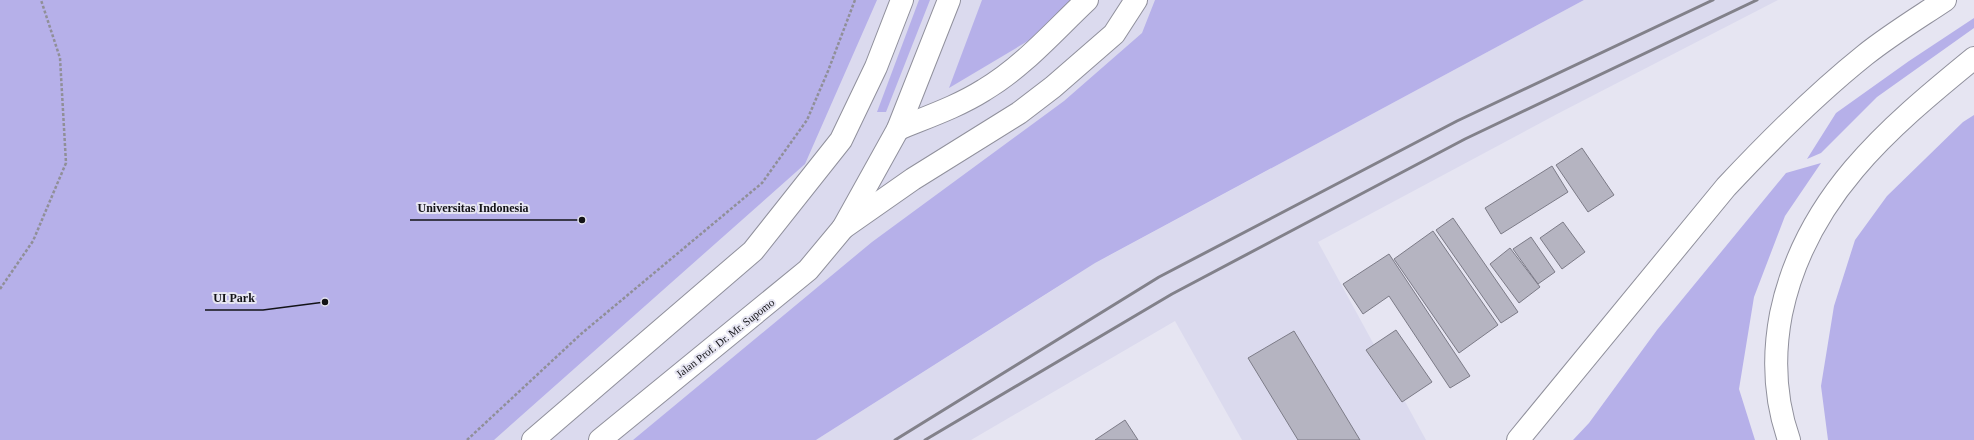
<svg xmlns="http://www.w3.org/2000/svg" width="1974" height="440" font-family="Georgia,serif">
<rect width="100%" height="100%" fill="#e6e5f2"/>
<path fill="#dbdaee" d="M0,0H1523L1101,260L1584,0H1778L1559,113L1318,242L1426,440H1242L1175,321L971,440H816L1075,276L806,440H0Z"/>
<path fill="#b6b0e9" d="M0,0H877L805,164L494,440H0Z
M919,0H930L886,112H877Z
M982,0H1075L1048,29L949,88Z
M1155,0H1584L1095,263L816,440H633L872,242L1064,101L1142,33Z
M1974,18V28L1877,97L1821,153L1807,159L1836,113L1909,61Z
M1974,115V440H1828L1821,386L1834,306L1855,240L1887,196L1963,122Z
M1821,163L1785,216L1754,297L1739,389L1755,440H1573L1589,423L1657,330L1786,173Z"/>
<path fill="#b5b4c1" stroke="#7c7b87" d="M1582,148L1614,195L1588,212L1556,165Z
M1552,166L1568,192L1501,234L1485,208Z
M1453,218L1518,312L1501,323L1436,230Z
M1563,222L1585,252L1562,269L1540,238Z
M1433,231L1498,325L1459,353L1394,259Z
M1531,237L1555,272L1538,284L1513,249Z
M1510,248L1540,287L1519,303L1490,264Z
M1389,254L1470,376L1450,388L1389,296L1363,314L1343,284Z
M1396,330L1432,382L1402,402L1366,350Z
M1294,331L1360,440H1298L1248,358Z
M1125,420L1138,440H1095Z"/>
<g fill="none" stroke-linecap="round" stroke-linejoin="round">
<defs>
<path id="minor" d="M533,440L753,251L841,140L876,67L902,0
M600,440L808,270L843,228L898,129L949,0"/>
<path id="primary" d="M898,129C927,117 957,107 984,90C1023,67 1054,31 1087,0
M843,228L913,179L1019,113L1053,87L1114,34L1136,0
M1518,440L1726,187C1770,140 1815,95 1865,55C1890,35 1918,18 1945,0
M1789,440C1775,400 1773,356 1781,314C1805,198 1887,129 1974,58"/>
</defs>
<use href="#minor" stroke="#90909c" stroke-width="24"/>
<use href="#primary" stroke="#90909c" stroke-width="24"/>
<path stroke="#908f98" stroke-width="2.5" stroke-dasharray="3 2" stroke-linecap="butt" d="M0,289L33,241L66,163L60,58L41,0
M467,440L581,334L762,183L807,120L828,71L855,0"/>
<use href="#minor" stroke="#fff" stroke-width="22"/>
<use href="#primary" stroke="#fff" stroke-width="22"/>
<path stroke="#82818a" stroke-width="3" d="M895,440L1159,277L1457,121L1713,0
M925,440L1172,294L1465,139L1757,0"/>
</g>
<g text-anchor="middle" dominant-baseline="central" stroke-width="4" stroke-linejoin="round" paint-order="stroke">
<g font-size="11" fill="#131317" stroke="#e6e5f2">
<text transform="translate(725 338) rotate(-38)">Jalan Prof. Dr. Mr. Supomo</text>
</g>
</g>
<path fill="none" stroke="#131317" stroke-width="1.5" d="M582 220L537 220H410M325 302L263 310H205"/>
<g fill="#131317" stroke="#e6e5f2" stroke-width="1.5">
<circle cx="582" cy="220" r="4"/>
<circle cx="325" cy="302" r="4"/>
</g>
<g font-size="12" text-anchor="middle" font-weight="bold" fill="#131317" stroke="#e6e5f2" stroke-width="4" stroke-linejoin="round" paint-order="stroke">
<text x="473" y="212">Universitas Indonesia</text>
<text x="234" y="302">UI Park</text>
</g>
</svg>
